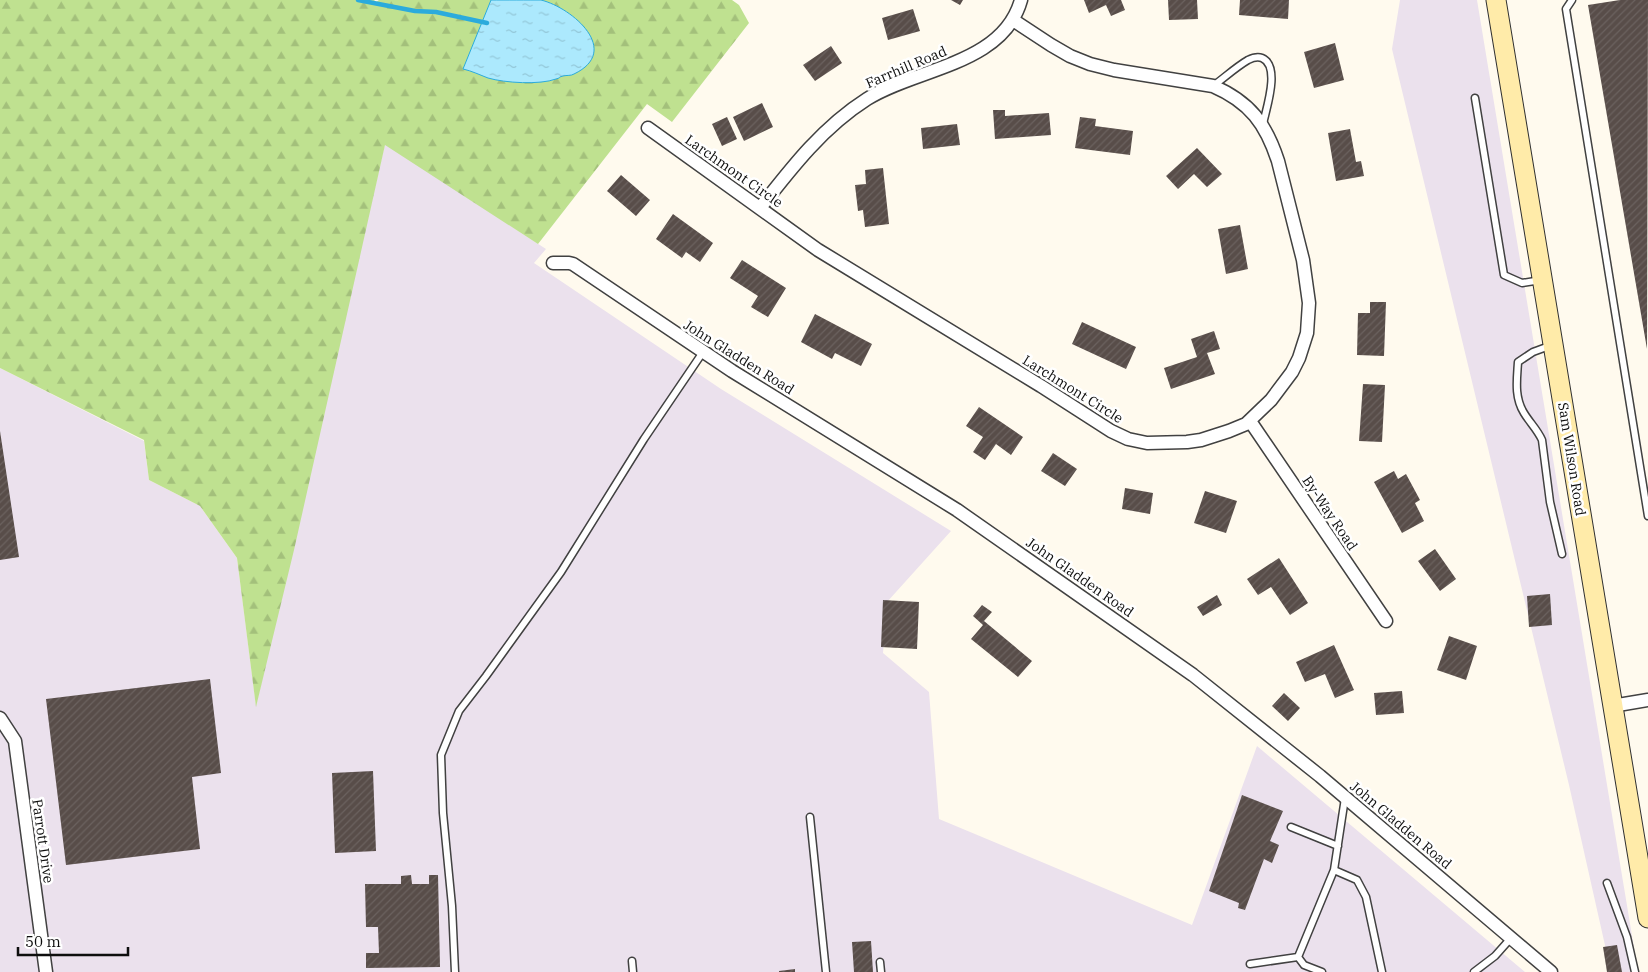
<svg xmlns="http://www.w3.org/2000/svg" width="1648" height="972" font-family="'IBM Plex Serif',serif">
<defs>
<pattern id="forest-firs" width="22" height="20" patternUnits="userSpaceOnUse" patternTransform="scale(1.25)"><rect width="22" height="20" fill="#bfe190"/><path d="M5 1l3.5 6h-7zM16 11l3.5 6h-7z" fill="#a3c07b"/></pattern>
<pattern id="water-ripples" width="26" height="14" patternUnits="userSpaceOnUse" patternTransform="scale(1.25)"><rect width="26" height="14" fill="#ace9fd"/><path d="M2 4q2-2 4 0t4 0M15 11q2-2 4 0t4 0" fill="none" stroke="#93c7d8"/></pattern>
<pattern id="building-hatch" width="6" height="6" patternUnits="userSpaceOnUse" patternTransform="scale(1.25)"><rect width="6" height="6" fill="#584d49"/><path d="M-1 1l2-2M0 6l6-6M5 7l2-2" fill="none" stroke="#6b625f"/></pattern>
</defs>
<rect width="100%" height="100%" fill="#fffaee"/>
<path fill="#ebe1ed" d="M1400,0H1477L1638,972H1611L1569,785L1392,49Z
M385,144L546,249L534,263L721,389L951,531L887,602L883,653L929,692L939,819L1192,925L1257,746L1525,972H0V368L144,441L149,480L200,506L237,558L256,706Z"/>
<path fill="url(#forest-firs)" d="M0,0H374L376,2L379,0H732L739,5L749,23L672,122L647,104L538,244L385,145L294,550L256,707L237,558L200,506L149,480L144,440L0,368Z"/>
<path fill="url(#water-ripples)" stroke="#2babdc" d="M491,0C505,0 529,0 541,0C573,8 622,51 574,74C571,76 567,75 563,76C556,78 563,77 556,79C540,85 505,83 488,78C480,75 472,71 463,69Z"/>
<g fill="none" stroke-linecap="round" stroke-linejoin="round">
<path stroke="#2babdc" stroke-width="4.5" d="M358,0L415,11L436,12L487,23"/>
</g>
<path fill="url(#building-hatch)" d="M951,0H963L960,5Z
M1084,0H1121L1125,10L1111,16L1106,5L1089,13Z
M1168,0H1197L1198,19L1169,20Z
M1240,0H1289L1288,19L1239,15Z
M1620,0H1648L1647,349L1588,5Z
M913,9L920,31L888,40L882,18Z
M1335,43L1344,80L1314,88L1304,52Z
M831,46L842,63L815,81L803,65Z
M762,103L773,127L744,141L733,117Z
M993,110H1005V116L1049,113L1051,135L995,139Z
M727,117L737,139L722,146L712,124Z
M1080,117L1096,119L1095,126L1133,131L1130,155L1075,148Z
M957,124L960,145L923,149L921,128Z
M1350,129L1356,162L1361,161L1364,176L1336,181L1328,133Z
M1197,148L1222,174L1207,187L1194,174L1178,189L1166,176Z
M883,168L889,224L865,227L863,210L858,211L855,185L866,184L865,170Z
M621,175L650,200L636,216L607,191Z
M673,214L713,243L700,262L686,252L682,258L656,239Z
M1240,225L1248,269L1226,274L1218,229Z
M742,260L786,288L768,317L751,307L758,296L730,278Z
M1370,302H1386L1384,356L1357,355L1358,313H1370Z
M815,314L872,344L861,366L835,353L832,359L801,342Z
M1082,322L1136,347L1126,369L1072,344Z
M1214,331L1220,349L1207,353L1215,374L1171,389L1164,368L1197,357L1191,339Z
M1363,384L1385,385L1382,442L1359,441Z
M979,407L1023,437L1011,455L996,444L985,460L973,452L983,437L966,426Z
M0,431L19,557L0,560Z
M1053,453L1077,469L1065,486L1041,471Z
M1394,471L1398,479L1406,474L1420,500L1415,503L1424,521L1402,533L1374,482Z
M1125,488L1153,493L1150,514L1122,509Z
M1205,491L1237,501L1226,533L1194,523Z
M1435,549L1456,579L1440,591L1418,561Z
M1279,558L1308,603L1290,615L1271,587L1258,595L1247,579Z
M1550,594L1552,625L1529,627L1527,596Z
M1217,595L1222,605L1203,616L1197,607Z
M883,600L919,602L917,649L881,647Z
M982,605L992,612L984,621L1032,661L1018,677L971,639L983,625L973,616Z
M1449,636L1477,646L1466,680L1437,670Z
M1334,645L1354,690L1335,698L1325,674L1305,682L1296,662Z
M210,679L221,773L192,777L200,849L66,865L46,699Z
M1402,691L1404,713L1376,715L1374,693Z
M1284,693L1300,708L1288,721L1272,706Z
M373,771L376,851L335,853L332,773Z
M1242,795L1283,811L1270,841L1279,845L1272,863L1264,859L1245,910L1238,908L1239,903L1209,891Z
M411,875L412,884H429V875H438L440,967L366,968V953H379L378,927H366L365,884H401V876Z
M871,941L873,972H854L852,942Z
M1617,945L1622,972H1607L1603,947Z
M795,969V972H779V971Z"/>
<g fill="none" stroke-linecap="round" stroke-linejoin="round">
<defs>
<path id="lane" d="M1572,0L1566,9L1648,516
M1213,86C1224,78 1236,67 1248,60C1252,58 1257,56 1262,58C1281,66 1266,109 1263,124
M1475,98L1504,275L1522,283L1541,280
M1552,345L1533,352L1518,362C1517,379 1514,397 1524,413C1530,423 1537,429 1542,440L1550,502L1562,554
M810,817L826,972
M1291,827L1338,846
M1334,870L1345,798
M1607,883L1627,937L1635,972
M632,961L633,972
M880,962L881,972
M1250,964L1298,957
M455,972L452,906L443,813L441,755L459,711L486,676L561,572L644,439L703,352
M1322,972L1304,965L1298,957L1334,870L1357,880L1366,897L1382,972
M1474,972L1495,956L1511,938"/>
<path id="street" d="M648,128L818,250L1041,386L1111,431L1128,439L1147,443L1187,442L1201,440L1229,431L1246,424L1271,400L1292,372L1299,358L1307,333L1309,303L1303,260L1278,161C1266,124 1250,102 1213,86L1114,70L1090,64L1070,56L1051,45L1013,20
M760,208C792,167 823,127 867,99C916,68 1003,65 1021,0
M553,263H569L573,264L732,371L957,510L1193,675L1320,776L1551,972
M1250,421L1386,621
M1612,706L1648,700
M0,718L15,741L46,972"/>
<path id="secondary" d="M1496,0L1648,918"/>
</defs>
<use href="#lane" stroke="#414141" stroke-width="9"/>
<use href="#street" stroke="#414141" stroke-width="15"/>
<use href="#secondary" stroke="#303030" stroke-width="21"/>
<use href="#lane" stroke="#fff" stroke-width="6"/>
<use href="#street" stroke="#fff" stroke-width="12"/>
<use href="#secondary" stroke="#ffeba9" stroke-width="19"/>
</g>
<g text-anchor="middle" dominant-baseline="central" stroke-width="5" stroke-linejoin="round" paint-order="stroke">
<g font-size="14" fill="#0e0e0e" stroke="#fff">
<text transform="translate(906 67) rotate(-23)">Farrhill Road</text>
<text transform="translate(734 171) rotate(35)">Larchmont Circle</text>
<text transform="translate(739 357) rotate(32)">John Gladden Road</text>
<text transform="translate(1073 389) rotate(32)">Larchmont Circle</text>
<text transform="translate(1572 459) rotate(81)">Sam Wilson Road</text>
<text transform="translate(1330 513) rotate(56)">By-Way Road</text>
<text transform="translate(1080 577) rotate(35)">John Gladden Road</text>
<text transform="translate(1401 825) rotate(40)">John Gladden Road</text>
<text transform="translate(43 841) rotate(82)">Parrott Drive</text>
</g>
</g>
<path d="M18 947v8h110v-8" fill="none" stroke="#0e0e0e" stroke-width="2.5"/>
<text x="25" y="947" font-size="15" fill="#0e0e0e" stroke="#ffffff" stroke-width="4" paint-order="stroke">50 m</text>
</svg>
